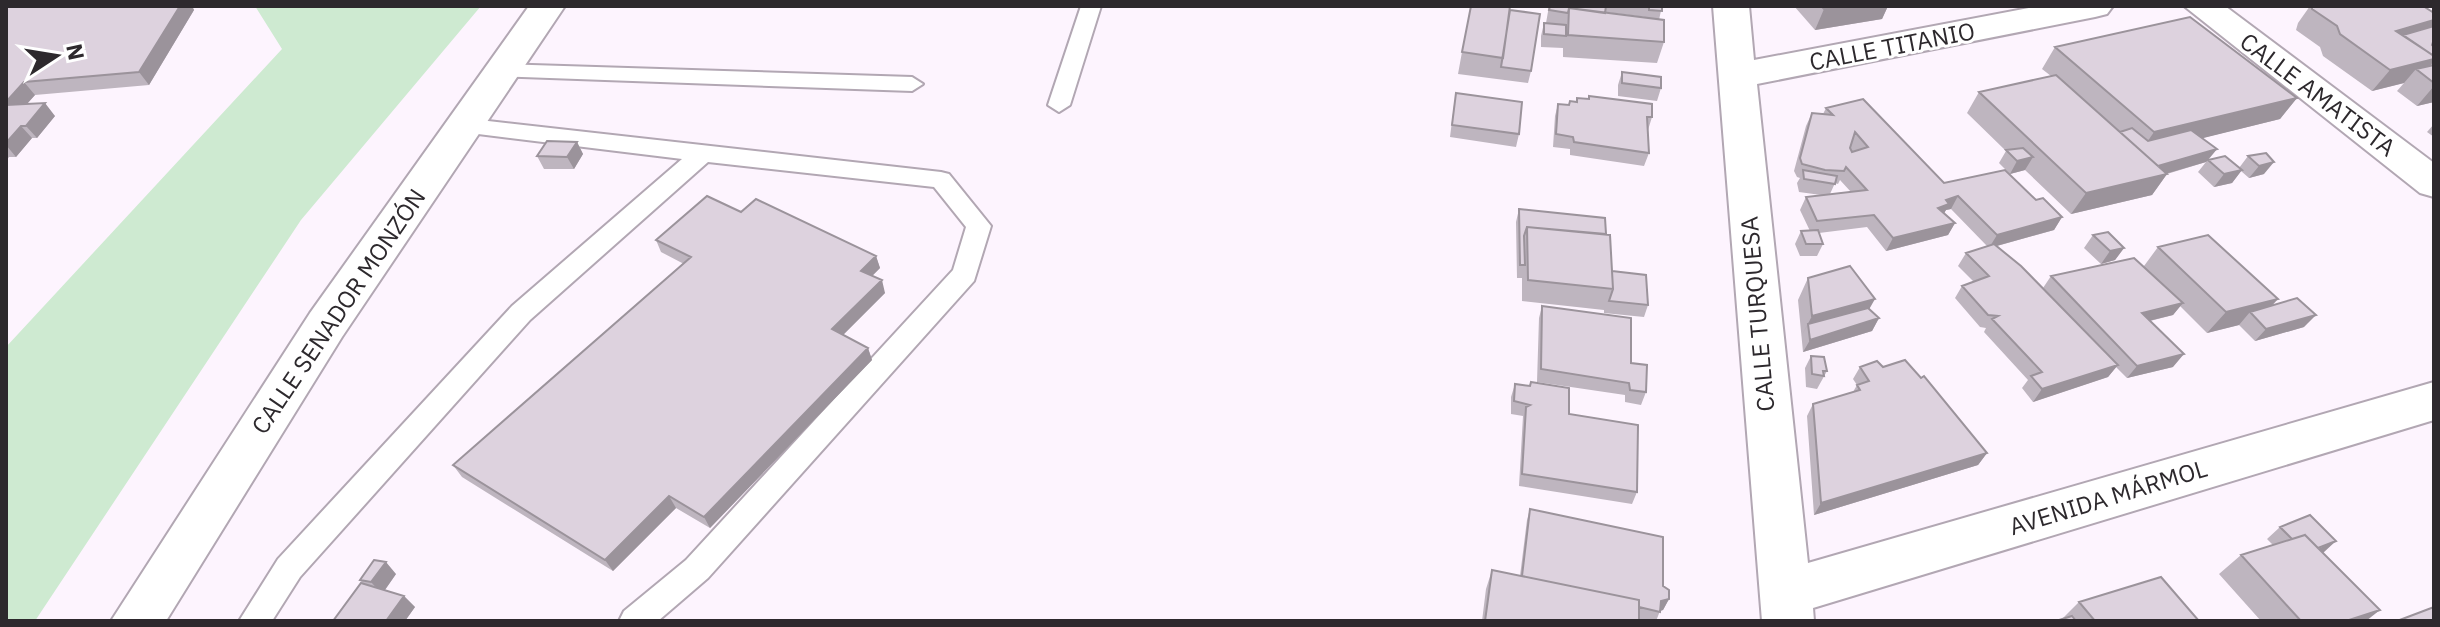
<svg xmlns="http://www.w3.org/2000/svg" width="2440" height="627" font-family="'IBM Plex Sans',sans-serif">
<rect width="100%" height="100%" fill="#fdf4fe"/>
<path fill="#ceead1" d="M255,6H481L301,220L35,621H6V347L282,49Z"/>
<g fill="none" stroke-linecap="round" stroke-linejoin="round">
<defs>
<path id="service" d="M1081,6H1101L1070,105L1059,112L1048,105Z
M500,64L912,77L923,84L912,91L492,76L489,71L492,66Z
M462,118L941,172L949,174L991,226L974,281L708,578L658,621H619L624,611L686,560L953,270L966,227L934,187L708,162L530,320L300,577L272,621H239L278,559L512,306L682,159L454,131L451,126Z"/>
<path id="minor" d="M1713,6H1749L1754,60L2039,6H2113L2107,14L2095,17L1757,84L1808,563L2434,382V420L1813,608L1814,621H1762Z
M2184,6H2225L2434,163V197L2420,193Z"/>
<path id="tertiary" d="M529,6H565L342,337L166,621H111L310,313Z"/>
</defs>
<use href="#service" stroke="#b2a7b3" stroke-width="4"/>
<use href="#minor" stroke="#b2a7b3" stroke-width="4"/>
<use href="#tertiary" stroke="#b2a7b3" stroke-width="4"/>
<use href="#service" fill="#fff" fill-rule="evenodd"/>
<use href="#minor" fill="#fff" fill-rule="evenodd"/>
<use href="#tertiary" fill="#fff" fill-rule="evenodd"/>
</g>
<path fill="#beb5bf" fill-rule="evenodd" d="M6,6H192L194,10L149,85L35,95L27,104L55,116L37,138H32L16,157H9L6,161Z
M1549,6H1662L1659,20L1664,42L1657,63L1563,57V47V48L1541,47V36L1544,23L1557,24L1546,23ZM1605,12L1645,17V18L1605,13Z
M1794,6H1888L1882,19L1815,30Z
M2310,6H2423L2432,44L2434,42V102L2417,106L2397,91L2404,83L2372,91L2323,56L2320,47L2296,30L2298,23Z
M1510,10L1531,71L1528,83L1458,74L1462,52Z
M2055,47L2297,98L2280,119L2202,138L2217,149L2209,159L2239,168L2248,156L2266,153L2264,174L2249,178L2241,171L2232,183L2214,187L2198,172L2206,162L2167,174L2152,195L2071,214L2025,170L2010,174L1999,163L2006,151L1967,113L1979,92L2051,76L2042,69Z
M1622,72L1661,88L1657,101L1618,96V85Z
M1589,96L1652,117L1648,130L1649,153L1644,166L1570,155V149L1553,147L1555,116L1558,104L1569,105L1576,102L1577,98L1588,99Z
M1454,105L1519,134L1516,147L1450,137Z
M1826,108L1944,183L2036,200L2062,217L2054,230L1997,246L2043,288L2051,276L2144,266L2158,247L2272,306L2304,327L2255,341L2239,325L2207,333L2180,306L2173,315L2150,321L2173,367L2127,378L2116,367L2108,377L2033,402L2022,388L2028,380L1984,332L1986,328L1980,327L1955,298L1962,286L1974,282L1958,266L1966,253L1987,246L1951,209L1946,210L1944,213L1955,223L1948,235L1886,251L1867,227L1819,233L1823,244L1817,256H1800L1795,244L1801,231H1810L1800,210L1806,197L1821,195L1799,192L1797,183L1800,178L1797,177L1794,171L1806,126L1812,113L1823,114ZM1840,180L1851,192L1830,194L1835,183L1838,184Z
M2434,124V137L2427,132Z
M577,142L583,154L574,169H544L537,156Z
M1519,209L1606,234L1612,271L1648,305L1644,317L1604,313V310L1522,301V278H1517L1516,222Z
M741,212L876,256L880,268L872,276L885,293L843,335L868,348L872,360L710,528L676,508L613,571L462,477L453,465L684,264L661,252L656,240Z
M2093,235L2124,248L2115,260L2101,264L2084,248Z
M1808,278L1869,309L1879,318L1872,331L1803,352L1798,300Z
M1542,306L1631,363L1646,392L1641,405L1625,402V395L1537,382L1539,318Z
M1811,356L1827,371L1817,389L1806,387L1805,368Z
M1860,367H1883L1987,453L1978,465L1814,515L1807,416L1813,404L1853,392L1857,385L1853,379Z
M1515,384L1569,414L1637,492L1632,504L1519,486L1523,416L1511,414V397Z
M1530,509L1663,586L1669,599L1663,610L1660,611L1656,621L1639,619V621H1482L1486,589L1492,570L1520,576L1527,520Z
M2280,527L2323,553L2366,621H2261L2219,574L2241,555L2273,545L2267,539Z
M396,574L385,590L404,596L415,607L405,621H333L363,584L360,580Z
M2079,602L2199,621H2056L2062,619Z"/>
<path fill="#9b939b" d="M180,6H192L194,10L149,85L139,72Z
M1839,6H1888L1882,19L1815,30L1824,9Z
M2434,20V26L2399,46L2396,31Z
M2434,59V61L2429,67L2416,69L2404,83L2372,91L2390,70Z
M24,82L35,95L15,117L6,107V102Z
M2434,86V102L2417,106Z
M2297,98L2280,119L2139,154L2154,132Z
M45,103L55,116L37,138L26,126Z
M21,126L32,138L16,157L6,145V143Z
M577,142L583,154L574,169L567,157Z
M2217,149L2206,162L2158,176L2167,174L2152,195L2071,214L2086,193L2149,169Z
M2033,157L2025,170L2010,174L2017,161Z
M2274,162L2264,174L2249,178L2259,166Z
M2242,170L2232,183L2214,187L2224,174Z
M1958,196L1951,209L1946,210L1942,217L1938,208L1946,200Z
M2062,217L2054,230L1989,248L1997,235Z
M1955,223L1948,235L1886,251L1893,238Z
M2124,248L2115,260L2101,264L2110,251Z
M876,256L880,268L865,283L861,271Z
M882,280L885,293L836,342L832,329Z
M1875,299L1863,320L1808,324L1801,337L1812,316Z
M2278,299L2258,321L2250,312L2239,325L2207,333L2226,312Z
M2183,303L2173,315L2132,325L2142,313Z
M2316,315L2304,327L2255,341L2266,329Z
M1879,318L1872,331L1803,352L1810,340Z
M868,348L872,360L710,528L704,517Z
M2184,354L2173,367L2127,378L2137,366Z
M2118,365L2108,377L2033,402L2042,389Z
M1987,453L1978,465L1814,515L1821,503Z
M669,496L676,508L613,571L605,560Z
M2336,541L2323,553L2306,554Z
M386,562L396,574L382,594L371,582Z
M404,596L415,607L405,621H386Z
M1669,599L1663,610L1656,612L1661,601Z
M2380,610L2366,621H2346Z"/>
<path fill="#ddd2de" stroke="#9b939b" stroke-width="2" fill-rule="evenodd" d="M6,6H180L139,72L24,82L6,102Z
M1471,6H1510L1503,58L1462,52Z
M1550,6H1606L1605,13L1569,8L1568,13L1549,10Z
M1649,6H1662V11L1649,10Z
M1821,6H1839L1824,9Z
M2312,6H2423L2434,13V20L2396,31L2434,56V59L2390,70L2340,34L2337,26L2312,9Z
M1569,8L1664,20V42L1568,35Z
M1510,10L1540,14L1531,71L1501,67Z
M2190,17L2297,98L2154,132L2055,47Z
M1544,23L1566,25V36L1544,34Z
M2434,26V39L2432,45L2434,47V56L2403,35Z
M2434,65V83L2416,69Z
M1622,72L1661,77V88L1622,83Z
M2056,75L2167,174L2086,193L1979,92Z
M1456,93L1522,102L1519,134L1452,125Z
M1589,96L1652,104V117H1647L1649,153L1574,142L1573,137L1556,134L1558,104L1569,105L1570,101L1577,102V98L1589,99Z
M1863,99L1944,183L2005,170L2036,200L2043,198L2062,217L1997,235L1958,196L1946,200L1949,204L1938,208L1955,223L1893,238L1874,215L1817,221L1806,197L1867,190L1846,167L1844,171L1825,170L1802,164L1800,158L1812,113L1833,115L1826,108ZM1855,132L1868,147L1852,152L1850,148Z
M45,103L26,126H21L6,143V105Z
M2132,128L2148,141L2191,130L2217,149L2158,166L2120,132Z
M547,141L577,142L567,157L537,156Z
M2023,148L2033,157L2017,161L2006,150Z
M2266,153L2274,162L2259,166L2248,156Z
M2225,156L2242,170L2224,174L2208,160Z
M1803,170L1837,176L1835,184L1804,179Z
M707,196L741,212L756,199L876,256L861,271L882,280L832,329L868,348L704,517L669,496L605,560L453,465L691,257L656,240Z
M1519,209L1605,218L1606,234L1527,227L1524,236L1525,265H1520Z
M1527,227L1610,235L1613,289L1528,280Z
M1818,230L1823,244H1806L1801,231Z
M2108,232L2124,248L2110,251L2093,235Z
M2208,235L2278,299L2226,312L2158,247Z
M1994,244L2021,266L2118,365L2042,389L2031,376L2042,372L1992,319L1998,316L1988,315L1962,286L1989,276L1966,253Z
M2134,258L2183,303L2142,313L2184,354L2137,366L2051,276Z
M1850,266L1875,299L1812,316L1808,278Z
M1612,271L1646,275L1648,305L1609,301L1613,289Z
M2297,298L2316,315L2266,329L2250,312Z
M1542,306L1631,318V363L1647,365L1646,392L1630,390L1629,383L1541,369Z
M1868,308L1879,318L1810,340L1808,324Z
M1811,356L1824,357L1827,371H1823L1824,376L1812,374Z
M1905,360L1921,378L1924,376L1987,453L1821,503L1813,404L1860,390L1857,385L1869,381L1860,367L1877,361L1883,367Z
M1531,382L1569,388V414L1638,425L1637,492L1522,474L1526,407L1530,405L1514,401L1515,384L1530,386Z
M1530,509L1663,537V586L1669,590V599L1661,601L1660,612L1639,607V600L1522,576Z
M2310,515L2336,541L2318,548L2305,535L2292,539L2280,527Z
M2305,535L2380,610L2346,621H2301L2241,555Z
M374,560L386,562L371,582L360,580Z
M1492,570L1639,600V621H1485Z
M2161,577L2199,621H2095L2079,602Z
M361,583L404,596L386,621H333Z
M2434,607V621H2397Z
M2072,616L2076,621H2056Z"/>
<g text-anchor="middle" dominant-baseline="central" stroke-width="6" stroke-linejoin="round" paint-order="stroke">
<g font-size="24" fill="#2d292d" stroke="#fff">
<text transform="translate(1892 46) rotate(-11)">CALLE TITANIO</text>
<text transform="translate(2318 94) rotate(37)">CALLE AMATISTA</text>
<text transform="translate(338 311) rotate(-56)">CALLE SENADOR MONZÓN</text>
<text transform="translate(1757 314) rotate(-95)">CALLE TURQUESA</text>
<text transform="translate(2108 497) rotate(-17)">AVENIDA MÁRMOL</text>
</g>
</g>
<rect width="2440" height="627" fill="none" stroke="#2d292d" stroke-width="16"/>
<g transform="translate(56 56) rotate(78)" stroke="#ffffff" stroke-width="6" paint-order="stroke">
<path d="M0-6L14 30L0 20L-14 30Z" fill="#2d292d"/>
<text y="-12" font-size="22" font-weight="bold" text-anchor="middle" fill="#2d292d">N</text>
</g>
</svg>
